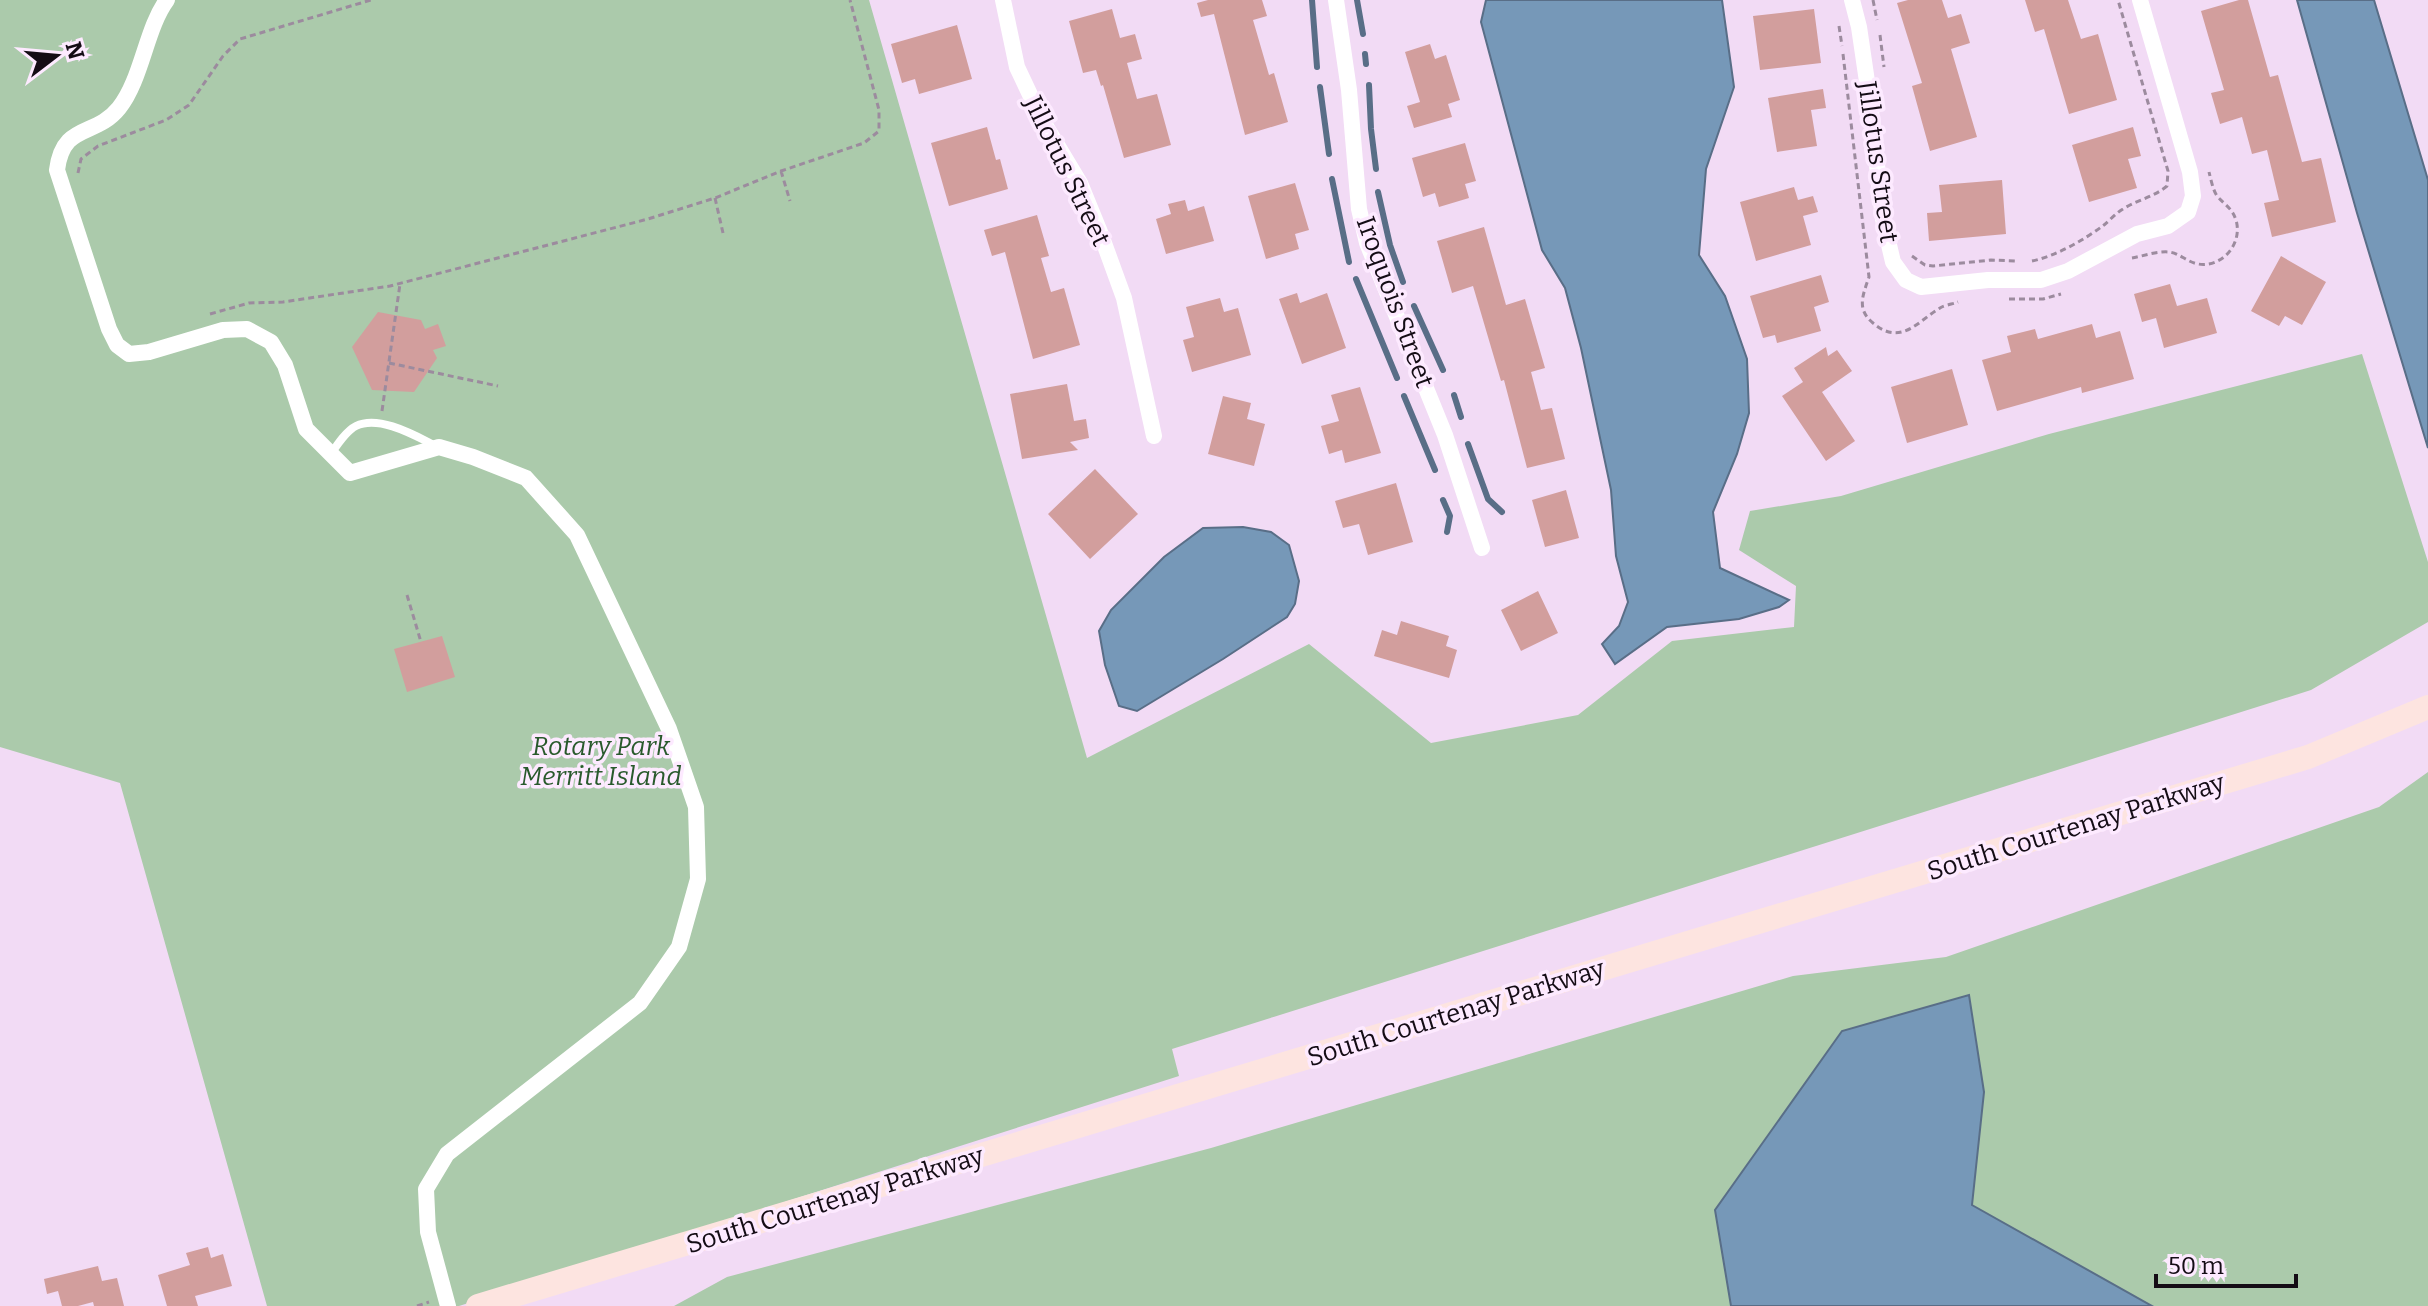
<svg xmlns="http://www.w3.org/2000/svg" width="2428" height="1306" font-family="Bitter,serif">
<rect width="100%" height="100%" fill="#f2dbf5"/>
<path fill="#abcaab" d="M0,0H869L1087,758L1309,644L1431,743L1578,715L1672,641L1794,627L1796,586L1739,550L1750,511L1841,496L2049,434L2362,354L2428,562V622L2311,690L1172,1049L1179,1076L459,1306H267L120,783L0,747Z
M2428,772V1306H674L727,1277L1211,1148L1793,976L1946,957L2379,807Z"/>
<path fill="#7698b8" stroke="#596e87" stroke-width="2" d="M1486,0H1722L1734,87L1706,169L1699,255L1725,296L1747,359L1749,413L1737,454L1713,512L1720,568L1789,600L1779,607L1739,619L1667,627L1615,664L1602,644L1619,626L1628,602L1616,556L1611,490L1581,348L1565,288L1542,250L1481,22Z
M2297,0H2374L2428,180V448L2357,213Z
M1243,527L1271,532L1289,545L1299,581L1295,604L1287,617L1223,659L1137,711L1119,706L1105,665L1099,631L1111,610L1164,557L1203,528Z
M1969,995L1984,1092L1972,1205L2152,1306H1731L1715,1210L1842,1031Z"/>
<g fill="none" stroke-linecap="round" stroke-linejoin="round">
<path stroke="#596e87" stroke-width="6" d="M1312,0L1317,67
M1357,0L1363,34
M1365,54L1366,64
M1369,85L1371,129L1376,169
M1320,87L1329,154
M1332,179L1349,262
M1378,192L1390,245L1403,282
M1356,279L1397,378
M1414,306L1443,370
M1454,395L1461,417
M1404,396L1435,470
M1468,444L1488,499L1502,512
M1443,500L1450,516L1447,532"/>
</g>
<path fill="#d29e9d" d="M1208,0H1262L1267,16L1253,20L1269,75L1274,73L1288,122L1245,135L1214,14L1201,17L1197,3Z
M1908,0H1942L1948,18L1961,14L1970,43L1951,49L1977,137L1930,151L1912,86L1922,83L1897,3Z
M2025,0H2068L2081,39L2098,34L2117,100L2069,114L2044,29L2035,32Z
M2239,0H2248L2270,77L2278,75L2302,162L2321,158L2336,222L2272,237L2264,203L2279,200L2267,150L2252,154L2242,117L2220,124L2211,93L2224,90L2201,11Z
M1112,9L1120,38L1135,34L1142,59L1127,63L1137,99L1157,94L1171,145L1124,158L1103,85L1101,86L1096,70L1083,73L1069,21Z
M1814,9L1821,63L1760,70L1753,16Z
M957,25L972,79L919,94L915,79L902,83L891,44Z
M1430,44L1435,59L1446,55L1460,100L1448,104L1452,117L1414,128L1407,106L1420,102L1405,52Z
M1823,89L1826,108L1811,110L1817,146L1777,152L1768,98Z
M987,127L996,160L1000,159L1008,189L949,206L931,143Z
M2133,127L2141,156L2128,159L2137,188L2089,202L2072,145Z
M1465,143L1476,181L1465,184L1469,198L1439,207L1435,193L1423,197L1412,158Z
M2002,180L2006,234L1929,241L1927,213L1942,212L1939,185Z
M1295,183L1309,230L1295,234L1299,249L1266,259L1248,196Z
M1794,187L1798,200L1813,196L1818,212L1803,216L1811,245L1756,261L1740,202Z
M1185,200L1188,211L1204,206L1214,241L1166,254L1156,219L1171,214L1168,204Z
M1037,215L1049,256L1041,258L1051,292L1064,288L1080,345L1033,359L1005,252L992,256L984,230Z
M1484,227L1506,305L1525,299L1545,368L1531,372L1541,410L1552,408L1565,459L1527,468L1504,380L1501,381L1473,286L1452,293L1437,241Z
M2281,256L2326,282L2302,325L2285,316L2279,326L2251,311Z
M1821,275L1829,302L1814,307L1821,331L1777,343L1775,335L1763,338L1750,296Z
M2170,284L2177,306L2207,298L2217,333L2164,348L2156,318L2142,322L2134,294Z
M1297,293L1300,303L1327,293L1346,348L1302,364L1279,299Z
M1220,298L1224,312L1238,308L1251,355L1192,372L1183,340L1194,337L1186,307Z
M378,312L421,320L425,329L438,324L446,346L433,350L437,358L414,392L372,390L352,347Z
M2092,324L2096,338L2120,331L2134,379L2082,393L2081,387L1997,411L1982,360L2011,352L2007,336L2035,329L2038,339Z
M1826,347L1828,356L1837,350L1852,371L1822,392L1855,441L1826,461L1782,396L1803,382L1794,368Z
M1952,369L1968,425L1907,443L1891,387Z
M1067,384L1074,421L1086,419L1089,438L1070,442L1078,450L1022,459L1010,394Z
M1360,387L1381,453L1345,463L1342,450L1329,454L1321,426L1339,421L1331,395Z
M1223,396L1251,403L1247,419L1265,424L1254,466L1208,454Z
M1095,469L1138,514L1090,559L1048,514Z
M1396,483L1413,542L1368,555L1359,524L1343,528L1335,501Z
M1566,490L1579,538L1545,547L1532,500Z
M1538,591L1558,633L1521,651L1501,610Z
M1401,621L1449,636L1446,646L1457,650L1449,678L1374,656L1382,630L1397,635Z
M442,636L455,677L407,692L394,649Z
M208,1247L211,1258L223,1254L232,1286L195,1296L198,1306H167L158,1275L190,1265L186,1253Z
M98,1266L102,1281L117,1278L124,1306H94L93,1302L78,1306H62L58,1291L47,1294L44,1279Z"/>
<g fill="none" stroke-linecap="round" stroke-linejoin="round">
<path stroke="#9c8b9e" stroke-width="3" stroke-dasharray="6 4" stroke-linecap="butt" d="M1873,0L1877,20
M1839,26L1842,46
M1880,35L1884,67
M1843,54L1869,277C1863,295 1856,309 1873,323C1901,347 1918,321 1940,308C1945,305 1953,304 1958,302
M781,171L790,201
M78,173L81,159L98,146L166,120L189,105L223,56L240,39L371,0
M715,198L723,233
M1912,256L1925,265L1933,266L1991,260L2016,261
M2132,258C2143,256 2157,251 2169,252C2179,253 2187,262 2198,264C2222,268 2243,244 2236,220C2232,208 2225,205 2217,196C2213,190 2211,180 2209,172
M2032,261C2056,256 2084,240 2104,225C2110,220 2116,213 2123,209C2137,200 2154,197 2167,186L2168,171L2118,0
M2009,299H2043L2061,294
M210,314L249,303L283,302L390,286L648,219L715,198L781,171L864,143L879,131V110L850,0
M389,363L498,386
M382,411L400,284
M407,595L421,642
M417,1306L429,1302"/>
<path stroke="#fff" stroke-width="8" d="M331,454C337,445 346,431 356,426C379,415 414,435 434,445"/>
<path stroke="#fff" stroke-width="16" d="M167,0C146,28 142,79 119,108C95,138 63,122 57,170L109,329L117,345L129,354L149,352L223,330L247,329L271,342L285,365L306,429L350,473L439,447L473,457L526,478L577,535L669,729L696,807L698,879L679,947L640,1003L447,1154L426,1189L428,1232L448,1306
M1003,0L1017,67L1041,118L1080,183L1100,232L1124,298L1154,436
M1336,0L1349,90L1359,209L1367,243L1445,435L1482,548
M1852,0L1859,27L1870,102L1883,219L1893,262L1906,280L1921,287L1988,280H2041L2068,271L2137,234L2168,226L2188,212L2193,196L2190,172L2140,0"/>
<path stroke="#fde4e0" stroke-width="24" d="M478,1306L2308,757L2428,707"/>
</g>
<g text-anchor="middle" dominant-baseline="central" stroke-width="7" stroke-linejoin="round" paint-order="stroke">
<g font-size="26" fill="#140c15" stroke="#fdeaff">
<text transform="translate(1878 162) rotate(82)">Jillotus Street</text>
<text transform="translate(1067 171) rotate(64)">Jillotus Street</text>
<text transform="translate(1395 302) rotate(70)">Iroquois Street</text>
<text transform="translate(2076 827) rotate(-17)">South Courtenay Parkway</text>
<text transform="translate(1456 1013) rotate(-17)">South Courtenay Parkway</text>
<text transform="translate(835 1200) rotate(-17)">South Courtenay Parkway</text>
</g>
<g font-size="26" font-style="italic" fill="#295a2c" stroke="#fdeaff">
<text x="601" y="746">Rotary Park<tspan x="601" dy="30">Merritt Island</tspan></text>
</g>
</g>
<g transform="translate(56 56) rotate(74)" stroke="#fdeaff" stroke-width="6" paint-order="stroke">
<path d="M0-6L14 30L0 20L-14 30Z" fill="#140c15"/>
<text y="-12" font-size="22" font-weight="bold" text-anchor="middle" fill="#140c15">N</text>
</g>
<path d="M2156 1274v12h140v-12" fill="none" stroke="#140c15" stroke-width="4"/>
<text x="2168" y="1274" font-size="24" fill="#140c15" stroke="#fdeaff" stroke-width="6" paint-order="stroke">50 m</text>
</svg>
